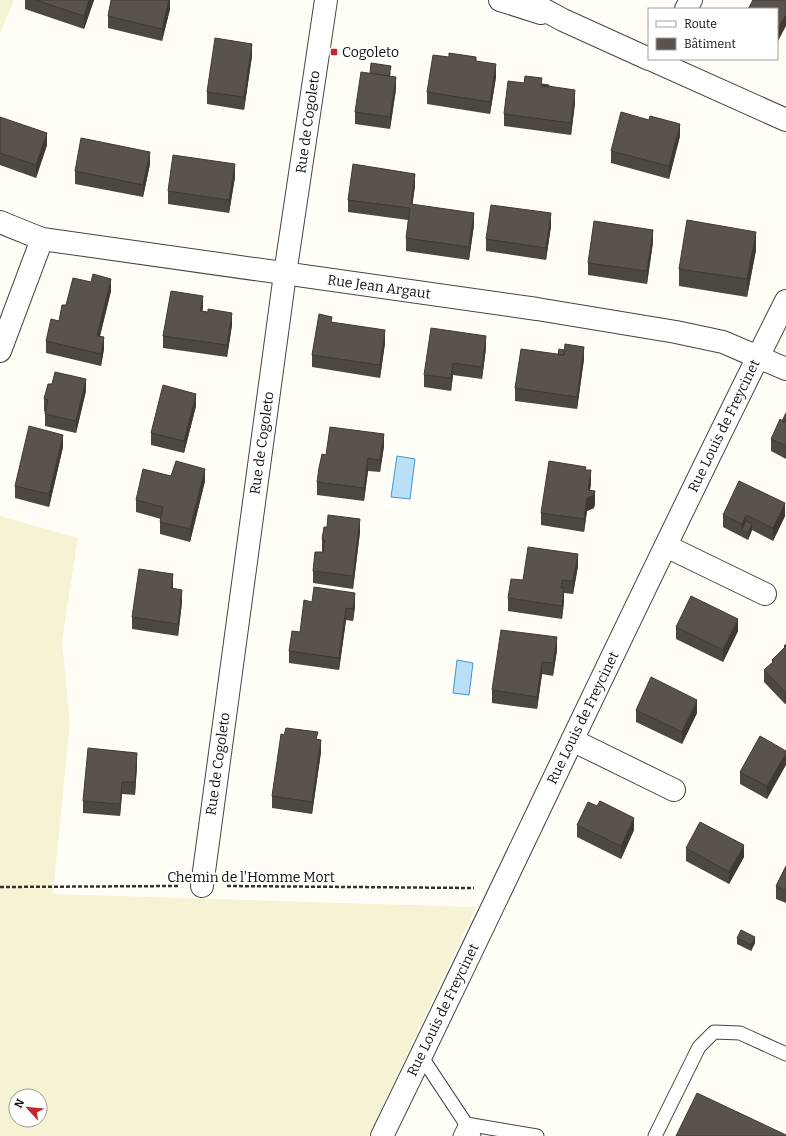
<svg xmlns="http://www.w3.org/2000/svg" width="786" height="1136" font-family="Bitter,serif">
<rect width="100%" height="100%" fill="#fffdf5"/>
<path fill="#f6f3d4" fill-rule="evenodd" d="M0,0H14L0,34Z
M0,516L78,538L62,641L70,723L53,894L476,907L369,1136H0ZM16,1096H40V1120H16Z"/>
<path fill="#b9e0f7" stroke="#3f96cf" d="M397,456L415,459L410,499L391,497Z
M457,660L473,663L469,695L453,693Z"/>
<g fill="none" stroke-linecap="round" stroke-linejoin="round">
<defs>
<path id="service" d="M421,1056L474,1136
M460,1136L466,1124L537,1136
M655,1136L699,1047L714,1032L740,1033L786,1054"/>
<path id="minor" d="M686,9L691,0
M0,222L42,239L537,309L676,332L723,342L786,369
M0,351L42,239
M666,546L765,594
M572,740L674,790
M202,886L285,274L326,0
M382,1136C518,858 647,577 786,301"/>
<path id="tertiary" d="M500,0L541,13
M526,0L563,20L649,59
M650,59L786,120"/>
</defs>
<use href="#service" stroke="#444" stroke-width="15"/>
<use href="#minor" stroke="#444" stroke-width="24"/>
<use href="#tertiary" stroke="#444" stroke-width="24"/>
<path stroke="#333" stroke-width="2.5" stroke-dasharray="4 2" stroke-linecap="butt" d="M227,886L474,888
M0,887L178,886"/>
<use href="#service" stroke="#fff" stroke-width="13"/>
<use href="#minor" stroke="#fff" stroke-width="22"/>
<use href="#tertiary" stroke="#fff" stroke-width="22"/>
</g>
<path fill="#4d4742" d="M25,0H94L84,29L25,9Z
M170,0V9L162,41L108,28V16Z
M252,56L244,110L207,104V92Z
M476,61L496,77L490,114L427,104V92Z
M391,72L390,76L396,89L390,129L355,124V112Z
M524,83L542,84L549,87L575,103L571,135L504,126V114Z
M0,117L47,145L36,178L0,165Z
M680,136L669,179L611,163V151Z
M150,164L143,197L75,184V171Z
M235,177L229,213L168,204V191Z
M415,186L412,204L474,225L469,260L406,251V238L408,220L348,212V200Z
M551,226L546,260L486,251V239Z
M653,242L647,284L588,275V263Z
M756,250L747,297L679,286V269Z
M111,291L100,336L104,349L101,366L46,353V341L59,321L66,305Z
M203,308L202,311L232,325L227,357L163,348V336Z
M332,322L385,343L380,378L312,367V355Z
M486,348L482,379L453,375L451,391L424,387V375Z
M584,359L577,409L515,401V388Z
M86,391L76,433L45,426V412L44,411V399Z
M196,406L184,453L151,445V433Z
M786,413V459L771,451V439L782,421Z
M384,446L380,472L368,471L364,501L317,495V482L326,455Z
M63,447L49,507L15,498V486Z
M586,470L591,483L590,490L595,503L594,508L587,511L584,532L541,525V513Z
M171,476L205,481L190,542L160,534V522L161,519L136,512V500Z
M723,515L785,516L773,541L752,530L748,540L723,527Z
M360,532L353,589L313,583V571L323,552L322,551V539Z
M578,566L573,594L564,593V601L562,619L508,611V598L523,580Z
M173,586V588L182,602L178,636L132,629V617Z
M312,602L355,606L353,621L346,620L339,670L289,663V651L300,632Z
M676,627L738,631L723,662L676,639Z
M786,644V703L785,704L764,682V670L772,663V660L784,648V646Z
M557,650L553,676L542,674L537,709L492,703V690Z
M636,710L697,713L682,744L636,722Z
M318,739L321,752L312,814L272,808V796Z
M786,751L767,799L740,784V772Z
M137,765L135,795L122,794L120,816L83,813V801Z
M577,825L634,830L621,859L577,837Z
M686,848L744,857L729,884L686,861Z
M786,866V903L776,899V886Z
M737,938L755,943L751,951L737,944Z"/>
<path fill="#3f3936" d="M89,0H94L84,29V16Z
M169,0H170V9L162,41V29Z
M786,14V26L777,43V30Z
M252,44V56L244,110V97Z
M496,64V77L490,114V102Z
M396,77V89L390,129V117Z
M575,90V103L571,135V123Z
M680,124V136L669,179V166Z
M47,133V145L36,178V165Z
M150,152V164L143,197V185Z
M235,164V177L229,213V200Z
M415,174V186L411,216V204Z
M474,213V225L469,260V247Z
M551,213V226L546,260V248Z
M653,230V242L647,284V271Z
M756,232V250L747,297V279Z
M111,279V291L97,348V336Z
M203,296V308L200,323V311Z
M232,313V325L227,357V345Z
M385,330V343L380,378V365Z
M486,336V348L482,379V367Z
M104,337V349L101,366V354Z
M584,347V359L577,409V397Z
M453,363V375L451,391V378Z
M86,379V391L76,433V421Z
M196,394V406L184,453V441Z
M384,434V446L380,472V460Z
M63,435V447L49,507V494Z
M368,458V471L364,501V488Z
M205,469V481L190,542V529Z
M591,470V483L589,497L595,491V503L594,508L587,511L584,532V519Z
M785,503V516L773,541V528Z
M746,515V527L742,530V536V524Z
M360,519V532L353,589V576Z
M752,524V530L748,540V533Z
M578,554V566L573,594V581Z
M173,574V586L171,600V588Z
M564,588V601L562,619V606Z
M182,590V602L178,636V624Z
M355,593V606L353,621V609Z
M346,608V620L339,670V658Z
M738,619V631L723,662V650Z
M557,637V650L553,676V663Z
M542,662V674L537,709V697Z
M786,690V703L785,704V692Z
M697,700V713L682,744V732Z
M321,740V752L312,814V802Z
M137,753V765L135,795V782Z
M786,753V765L767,799V786Z
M122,782V794L120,816V804Z
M634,818V830L621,859V846Z
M744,845V857L729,884V872Z
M755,937V943L751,951V945Z"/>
<path fill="#5a524d" stroke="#3f3936" d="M36,0H89L84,16Z
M111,0H169L162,29L108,16Z
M753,0H786V14L777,30V9H748Z
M215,38L252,44L244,97L207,92Z
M449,53L476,57V61L496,64L490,102L427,92L433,55L449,57Z
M371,63L391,66L389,76L370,73Z
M361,72L396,77L390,117L355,112Z
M525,76L542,78L541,85L575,90L571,123L504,114L508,81L524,83Z
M542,84L549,85V87L542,86Z
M621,112L649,120L650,116L680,124L669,166L611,151Z
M0,117L47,133L36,165L0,153Z
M81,138L150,152L143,185L75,171Z
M173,155L235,164L229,200L168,191Z
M353,164L415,174L411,204L474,213L469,247L406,238L410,208L348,200Z
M491,205L551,213L546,248L486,239Z
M687,220L756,232L747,279L679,269Z
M594,221L653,230L647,271L588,263Z
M93,274L111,279L97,336L104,337L101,354L46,341L51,319L59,321L62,305H66L73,278L91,282Z
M171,291L203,296L200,311L208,312V309L232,313L227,345L163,336Z
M319,314L332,317L331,322L385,330L380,365L312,355Z
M431,328L486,336L482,367L453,363L451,378L424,375Z
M565,344L584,347L577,397L515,388L521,349L564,355Z
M559,349L565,350L564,355H558Z
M55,372L86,379L76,421L45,414L48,400L44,399L48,384H52Z
M163,385L196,394L184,441L151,433Z
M786,413V418L784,422L782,421Z
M786,418V446L771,439L780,419L784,422Z
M29,426L63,435L49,494L15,486Z
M330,427L384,434L380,460L368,458L364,488L317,482L319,468L322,454L326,455Z
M176,461L205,469L190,529L160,522L163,507L136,500L143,469L171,476Z
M549,461L586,467L585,470H591L588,490L595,491L594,495L587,498L584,519L541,513Z
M739,481L785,503L773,528L746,515L742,524L723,515Z
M328,515L360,519L353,576L313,571L315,552H323L325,540L322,539L324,527H327Z
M746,521L752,524L748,533L742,530Z
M528,547L578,554L573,581L562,580L561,588H564L562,606L508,598L511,579L523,580Z
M139,569L173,574L171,588L182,590L178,624L132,617Z
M314,587L355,593L353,609L346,608L339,658L289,651L292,631L300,632L304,600L312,602Z
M691,596L738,619L723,650L676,627Z
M501,630L557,637L553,663L542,662L537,697L492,690Z
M786,644V690L785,692L764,670L774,661L772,660L785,647L784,646Z
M651,677L697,700L682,732L636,710Z
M286,728L318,732L316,739L321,740L312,802L272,796L281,734L284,735Z
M760,736L786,751V753L767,786L740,772Z
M88,748L137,753L135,782H122L120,804L83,801Z
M600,801L634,818L621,846L577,825L588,802L597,806Z
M700,822L744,845L729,872L686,848Z
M786,866V891L776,886Z
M741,930L755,937L751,945L737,938Z
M697,1093L786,1135V1136H676Z"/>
<rect fill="#c4262e" stroke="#fff" stroke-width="1.5" x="330" y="48" width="8" height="8" rx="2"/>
<g text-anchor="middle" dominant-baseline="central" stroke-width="4" stroke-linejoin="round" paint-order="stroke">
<g font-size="14" fill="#111" stroke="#fff" text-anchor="start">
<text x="342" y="52">Cogoleto</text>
</g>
<g font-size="14" fill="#111" stroke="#fff">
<text transform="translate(308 122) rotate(-82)">Rue de Cogoleto</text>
<text transform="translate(379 287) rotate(8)">Rue Jean Argaut</text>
<text transform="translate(724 426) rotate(-64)">Rue Louis de Freycinet</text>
<text transform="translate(262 443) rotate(-82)">Rue de Cogoleto</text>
<text transform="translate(583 718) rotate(-64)">Rue Louis de Freycinet</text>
<text transform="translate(218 764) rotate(-82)">Rue de Cogoleto</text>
<text x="251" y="877">Chemin de l'Homme Mort</text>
<text transform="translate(443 1010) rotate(-64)">Rue Louis de Freycinet</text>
</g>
</g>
<rect x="648" y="8" width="130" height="52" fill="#ffffff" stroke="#a0a0a0"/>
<rect x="656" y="21" width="20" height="6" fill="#ffffff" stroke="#a0a0a0"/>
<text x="684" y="28" font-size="12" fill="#111111">Route</text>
<rect x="656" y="38" width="20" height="12" fill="#5a524d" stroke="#a0a0a0"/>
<text x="684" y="48" font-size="12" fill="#111111">Bâtiment</text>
<g transform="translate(28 1108) rotate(297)"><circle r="19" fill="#ffffff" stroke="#a0a0a0"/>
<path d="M0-3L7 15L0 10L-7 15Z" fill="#c4262e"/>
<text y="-6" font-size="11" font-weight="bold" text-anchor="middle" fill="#111111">N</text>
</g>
</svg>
